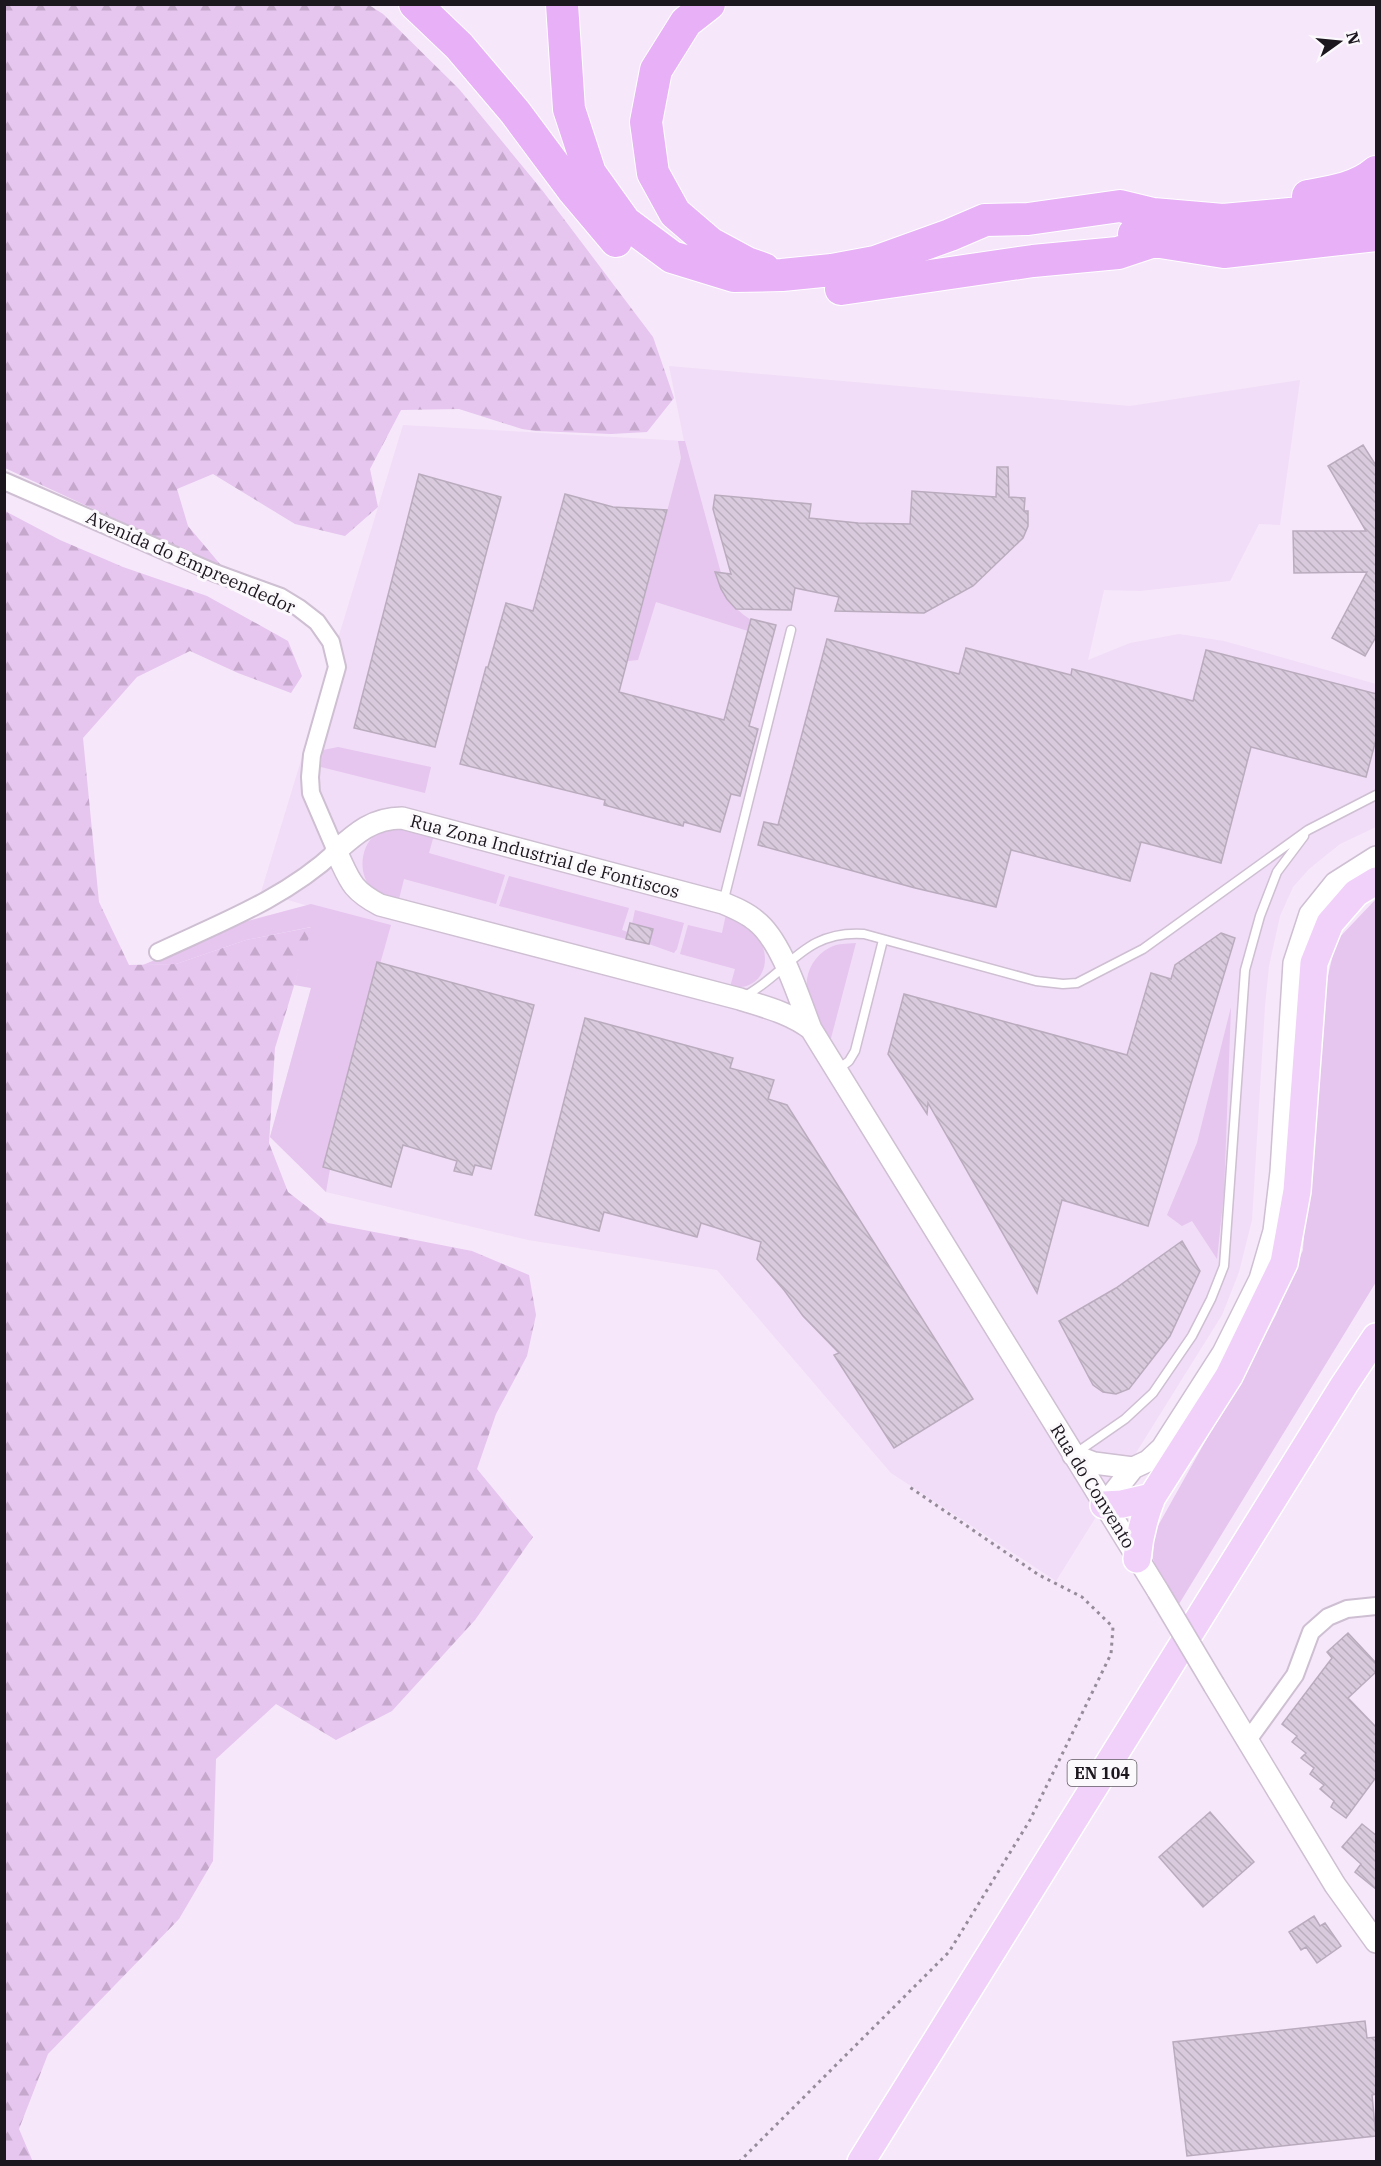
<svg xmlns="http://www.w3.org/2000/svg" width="1381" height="2166" font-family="'IBM Plex Serif',serif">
<defs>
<pattern id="forest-firs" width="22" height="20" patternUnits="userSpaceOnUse" patternTransform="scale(1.5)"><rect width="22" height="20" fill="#e6c5ef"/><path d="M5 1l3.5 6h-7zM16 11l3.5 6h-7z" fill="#c5a8cc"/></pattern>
<pattern id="building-back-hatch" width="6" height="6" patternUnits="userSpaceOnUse" patternTransform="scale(1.5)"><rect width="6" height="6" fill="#d9cbdd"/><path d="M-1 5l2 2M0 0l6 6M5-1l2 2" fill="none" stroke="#baaebd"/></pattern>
</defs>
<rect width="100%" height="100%" fill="#f6e7fa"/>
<path fill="#f1ddf7" d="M669,366L1130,406L1300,380L1280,525L1259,524L1230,581L1140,591L1104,590L1088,660L1130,643L1179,634L1224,641L1376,684V827L1340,844L1309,869L1293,887L1280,916L1269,966L1265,1006L1252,1220L1239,1272L1222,1315L1056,1581L891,1473L717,1270L528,1240L326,1192L270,1137L332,913L261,892L403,425L684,441Z"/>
<path fill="#e6c5ef" d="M678,441H685L721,573L716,572C722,595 732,607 751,620L748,631L656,602L638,660L628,661L681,458Z
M338,747L431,767L425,793L321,767L323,750Z
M398,829H409L434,835L429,853L505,875L496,904L404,879L399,899C391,896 379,894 372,888C359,876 360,852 371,839C378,832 389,831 398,829Z
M509,876L629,908L622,930L628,932L626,939L499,906Z
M1376,899V1282L1179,1604L1159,1575L1153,1559L1154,1533L1276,1315L1303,1250L1320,1011L1336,941Z
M311,904L391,925L323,1167L330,1169L326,1192L270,1137L311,988L294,985L311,927L246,940L176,964L143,965L244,922Z
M635,910L684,923L677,949L674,953L649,944L652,929L632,924Z
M726,914C737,921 750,926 757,936C775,961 761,992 730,987L735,969L680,954L688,925L722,933Z
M856,943L830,1042C821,1027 812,1012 808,995C803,977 812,957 829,948C837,943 847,944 856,943Z
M1231,1007L1224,1193L1217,1259L1192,1221L1182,1226L1167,1215L1197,1143Z"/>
<path fill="url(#forest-firs)" d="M4,5H369L383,14L459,89L542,190L653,337L674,398L647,432L611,434L536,431L522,429L459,409L401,410L370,469L378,507L345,536L295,524L213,474L177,489L188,526L225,570L5,468Z
M5,511L60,540L123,567L207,596L288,641L302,676L291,693L238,673L190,651L137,677L83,738L99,902L129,965L176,964L246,940L312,927L275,1048L269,1143L288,1192L328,1223L472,1251L529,1275L536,1315L527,1356L496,1414L477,1469L533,1537L475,1620L392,1711L336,1740L276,1704L216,1759L213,1861L179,1919L48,2054L19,2129L33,2162L4,2161Z"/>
<path fill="url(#building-back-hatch)" stroke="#baacbe" stroke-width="1.5" d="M1363,445L1377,467V635L1365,656L1332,638L1367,572L1294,573L1293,531H1366L1328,466Z
M997,467H1008L1009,497L1025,498L1024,511H1028V526L1023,538L973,586L924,613L835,611L839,597L795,588L791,610L736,609L727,599L721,589L715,572L731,574L713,509L715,495L811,504L809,518L858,523L910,524L912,491L996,497Z
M419,474L501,497L435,747L354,728Z
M565,494L613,507L667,510L619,692L724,720L751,619L776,625L749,726L758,729L740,796L731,794L720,832L684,822L683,826L604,805L605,800L460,764L486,667H488L506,603L533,611Z
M827,639L959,674L966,648L1071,675L1072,669L1193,701L1206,650L1377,694V736L1366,777L1251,747L1221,863L1141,842L1130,881L1011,850L996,907L915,888L758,845L764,822L778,825Z
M630,923L653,929L649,944L626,939Z
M1221,933L1235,938L1148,1226L1062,1200L1037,1293L928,1103L927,1114L888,1054L904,994L1127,1055L1151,973L1171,979L1175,965Z
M377,962L534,1005L491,1169L475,1165L472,1175L454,1171L457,1161L403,1145L391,1187L323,1167Z
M585,1018L733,1058L730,1068L774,1080L768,1099L787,1105L973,1399L894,1448L834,1355L839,1353L803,1316L784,1290L757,1259L761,1242L701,1223L697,1237L604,1212L599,1231L535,1215Z
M1182,1241L1200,1271L1170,1336L1129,1389L1116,1394L1103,1392L1093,1385L1059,1321L1116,1288Z
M1348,1633L1377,1664V1671L1348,1698L1377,1728V1776L1346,1818L1331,1807L1334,1801L1320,1789L1324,1785L1310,1774L1314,1768L1301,1758L1306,1753L1292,1742L1297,1736L1282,1724L1332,1658L1327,1652Z
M1210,1812L1254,1862L1203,1907L1159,1857Z
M1362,1824L1377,1836V1890L1355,1872L1361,1864L1342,1847Z
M1314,1916L1320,1926L1325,1923L1341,1946L1317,1963L1306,1947L1301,1950L1289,1932Z
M1365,2021L1367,2038L1377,2037V2094L1372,2095L1376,2136L1187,2156L1173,2042Z"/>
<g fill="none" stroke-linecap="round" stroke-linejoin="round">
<defs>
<path id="service" d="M723,903L791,630
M745,996C790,971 804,930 864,934L1036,981L1063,984L1077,983L1143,949L1308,830L1376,795
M836,1071L849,1061L855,1051L883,940
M1076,1453L1125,1419L1153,1393L1192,1336L1211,1299L1224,1266L1245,970L1260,916L1277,872L1304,836"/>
<path id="minor" d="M4,481L215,573L281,597L299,608L317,622L331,642L337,667L312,755L310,777L311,793L336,851C286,898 220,923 158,952
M1248,1740L1295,1675L1311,1632L1328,1617L1347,1609L1376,1606"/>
<path id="tertiary" d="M811,1029C790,1013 765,1007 740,999L380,905C350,889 350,880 336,851C356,833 373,818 402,818L723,903C735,908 747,913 756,921C782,941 799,999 811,1029L1158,1591
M1073,1455L1094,1463L1133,1468
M1104,1505L1133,1468L1148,1461L1162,1448L1223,1353L1260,1279L1274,1231L1281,1172L1294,963L1310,914L1335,883L1376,857
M1214,1685L1335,1885L1376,1942"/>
<path id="primary" d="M1104,1505L1122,1504L1152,1497
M1137,1559C1139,1537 1144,1517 1152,1497L1229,1376L1284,1263L1297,1191L1314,963L1330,923L1356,893L1376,881
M861,2162L1344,1385L1376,1337"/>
<path id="motorway" d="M415,4L459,46L515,112L573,190L616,241
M562,4L569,109L590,173L625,222L672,257L734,276L782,275L832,270L875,262L950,235L985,220L1028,219L1120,206L1153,214L1223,220L1376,206
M709,4L686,22L656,70L646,122L653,173L675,213L710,243L747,263L764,269
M1308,196C1331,192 1358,188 1376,172
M1134,234L1154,241L1224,252L1376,235
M841,289L1033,261L1118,253L1154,241"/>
</defs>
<use href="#service" stroke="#cebfd2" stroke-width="11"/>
<use href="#minor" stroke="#cebfd2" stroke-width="20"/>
<use href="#tertiary" stroke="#cebfd2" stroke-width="24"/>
<use href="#primary" stroke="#fff" stroke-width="30"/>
<use href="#motorway" stroke="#fff" stroke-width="34"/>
<path stroke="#958b99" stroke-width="3" stroke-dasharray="3 4.5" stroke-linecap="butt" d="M739,2162L949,1952L1030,1820L1111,1654L1113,1627L1082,1597L1039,1575L908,1486"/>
<use href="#service" stroke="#fff" stroke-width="8"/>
<use href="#minor" stroke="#fff" stroke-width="16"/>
<use href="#tertiary" stroke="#fff" stroke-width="21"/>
<use href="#primary" stroke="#f1d0fa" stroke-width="27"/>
<use href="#motorway" stroke="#e8b0f7" stroke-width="32"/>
<defs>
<path id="tertiary-bridge" d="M1158,1591L1214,1685"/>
</defs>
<use href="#tertiary-bridge" stroke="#cebfd2" stroke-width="24" stroke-linecap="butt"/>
<use href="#tertiary-bridge" stroke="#fff" stroke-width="21"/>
</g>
<g text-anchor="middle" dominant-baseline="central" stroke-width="6" stroke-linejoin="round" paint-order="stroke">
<rect fill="#fcf9fd" stroke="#5f5b61" stroke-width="1.5" x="1067.5" y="1760" width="69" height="26" rx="4.5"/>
<g font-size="16" font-weight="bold" fill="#1c171e">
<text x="1102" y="1773">EN 104</text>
</g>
<g font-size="18" fill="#1c171e" stroke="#fcf9fd">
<text transform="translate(191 562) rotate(24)">Avenida do Empreendedor</text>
<text transform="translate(545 856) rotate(15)">Rua Zona Industrial de Fontiscos</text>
<text transform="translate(1093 1486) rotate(58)">Rua do Convento</text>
</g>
</g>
<rect width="1381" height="2166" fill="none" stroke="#1c171e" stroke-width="12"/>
<g transform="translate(1339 42) rotate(75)" stroke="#fcf9fd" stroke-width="4.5" paint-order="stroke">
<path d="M0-4.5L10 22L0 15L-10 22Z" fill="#1c171e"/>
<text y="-9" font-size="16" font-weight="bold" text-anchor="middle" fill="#1c171e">N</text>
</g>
</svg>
